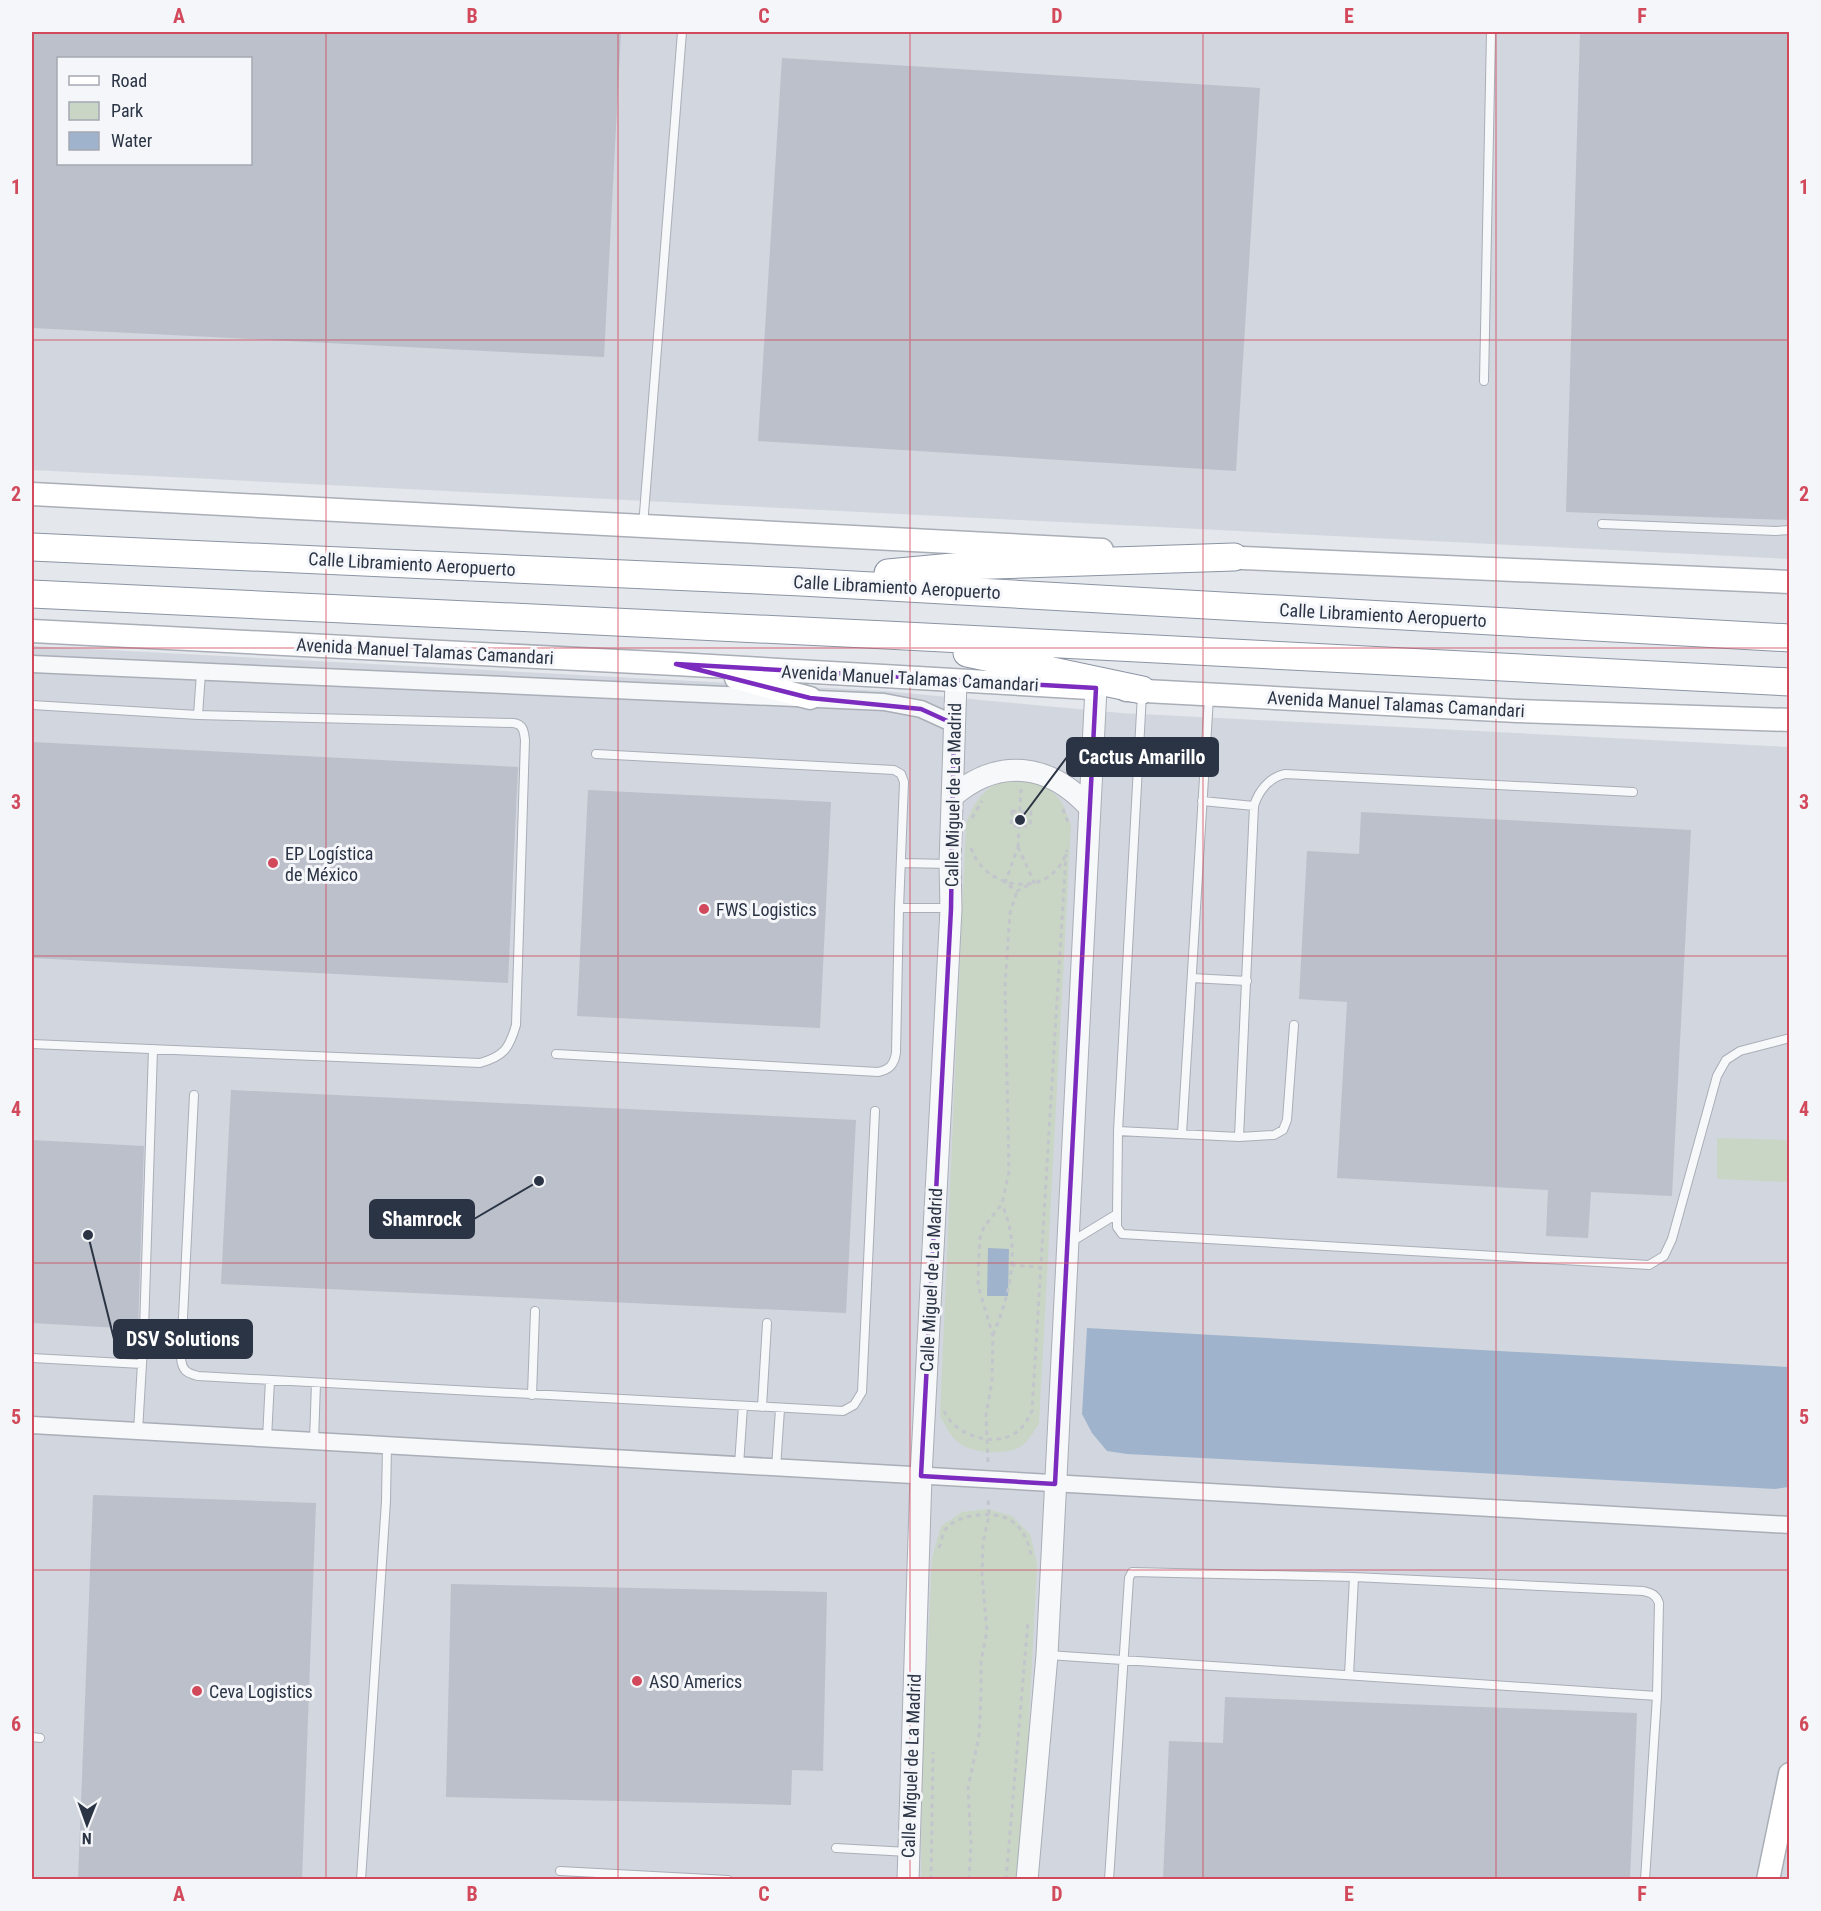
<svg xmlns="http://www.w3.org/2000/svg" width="1821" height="1911" font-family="'Roboto Condensed',sans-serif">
<rect width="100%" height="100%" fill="#e4e7ec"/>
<path fill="#d2d6de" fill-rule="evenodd" d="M32,32H1789V559L32,470ZM58,58H250V164H58Z
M32,646L884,691L1121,713L1789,747V1879H32Z"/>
<path fill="#c9d6c5" d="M1032,780C1059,793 1061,798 1071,825L1039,1424C1035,1430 1030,1438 1025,1443C1013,1456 977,1454 962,1445C951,1439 946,1426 940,1416L966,825C972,806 982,788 1003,782C1012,779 1023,781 1032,780Z
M1717,1138L1789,1140V1182L1717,1179Z
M988,1509L1012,1516L1030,1534L1037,1564L1026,1779L1016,1879L921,1880L922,1774L932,1558L941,1526L962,1512Z"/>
<path fill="#9fb4cc" d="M988,1248L1009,1249L1008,1296H987Z
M1087,1328L1789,1367V1487L1775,1489L1127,1454L1107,1451L1092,1433L1082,1414Z"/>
<path fill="#bbc0ca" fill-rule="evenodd" d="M32,32H621L604,357L32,328ZM58,58H250V164H58Z
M1580,32H1790V520L1566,512Z
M782,58L1260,88L1236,471L758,441Z
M32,742L518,767L508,983L32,958Z
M588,790L831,802L820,1028L577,1016Z
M1361,812L1691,830L1672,1196L1591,1192L1588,1238L1546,1236L1548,1190L1337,1178L1347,1002L1299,999L1307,851L1359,854Z
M231,1090L856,1120L846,1313L221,1284Z
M32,1140L144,1146L138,1329L32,1323Z
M93,1495L316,1503L302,1880H78Z
M451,1584L827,1592L823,1771L792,1770L791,1805L446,1797Z
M1225,1697L1637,1713L1630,1880H1163L1169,1741L1223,1743Z"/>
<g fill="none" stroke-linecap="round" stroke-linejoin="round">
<defs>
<path id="service" d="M1484,381L1491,32
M1602,524L1776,531L1790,530
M643,526L682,32
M1142,694L1118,1131L1117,1214V1227L1122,1234L1649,1265L1664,1256L1672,1239L1717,1076L1726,1060L1740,1051L1790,1038
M32,705L198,715L513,723C523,724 524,731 525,740L516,1025C509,1049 504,1056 480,1063L32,1044
M198,715L201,673
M1202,801L1254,806
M901,863L950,864
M899,908H949
M1192,978L1247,981
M556,1054L878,1072C889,1070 894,1065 896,1053L899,908L904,782L901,774L894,770L596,754
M194,1095L181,1358C182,1370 186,1373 198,1376L843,1411L854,1405L862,1392L875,1111
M1118,1131L1239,1137L1274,1135L1283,1130L1287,1120L1294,1025
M1182,1134L1209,697
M1239,1137L1254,806C1258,792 1269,777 1285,774L1633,792
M1071,1242L1117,1214
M32,1358L142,1364
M532,1395L535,1311
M762,1407L767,1323
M138,1431L144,1330L153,1049
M267,1438L270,1380
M314,1441L316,1383
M739,1465L743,1406
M776,1468L780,1409
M1048,1655L1657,1696L1645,1880
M1349,1675L1354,1577
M32,1737L40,1738
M836,1848L908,1852
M560,1871L728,1880
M361,1880L386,1501L387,1445
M1109,1880L1129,1578L1132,1572L1354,1577L1643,1591C1651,1593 1656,1594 1659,1603L1657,1696"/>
<path id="minor" d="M32,664L884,702L921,709L954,724
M32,1425L1790,1525"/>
<path id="tertiary" d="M952,797C998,757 1049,763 1089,807
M908,1880L921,1476L951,909L950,864L956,681
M1027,1880L1047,1655L1096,688"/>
<path id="secondary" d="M32,494L1102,550
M1219,557L1790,582
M32,631L676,664L1090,688
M736,678L810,698
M1126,690L1517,711L1790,720
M1768,1880L1790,1774"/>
<path id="trunk" d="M32,547L801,582L1790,638
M888,573L963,566L1234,557
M32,594L886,635L1790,682
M967,653L1142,690"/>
</defs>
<use href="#service" stroke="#a9aeb7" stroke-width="10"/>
<use href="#minor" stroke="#a9aeb7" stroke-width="19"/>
<use href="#tertiary" stroke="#a9aeb7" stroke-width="23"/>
<use href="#secondary" stroke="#a9aeb7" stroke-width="25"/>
<use href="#trunk" stroke="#8b94a3" stroke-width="29"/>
<path stroke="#c2c5cb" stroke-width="3" stroke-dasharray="4.5 4.5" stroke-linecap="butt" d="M1063,809L1069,825
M1012,811L1031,812L1030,826H1011Z
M972,818L982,801
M1018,847L1034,882L1017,891L1005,883Z
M1018,847L1021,789
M971,848C986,893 1054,899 1067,850
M1011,1265L1039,1267
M993,1335C1011,1291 1021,1249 1002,1204
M944,1411C955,1436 996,1449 1018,1431C1025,1426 1028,1418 1032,1411L1066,854
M988,1462L986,1415L992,1381L993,1336L978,1285L979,1253L980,1238L984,1227L1002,1204L1009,1172L1005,986L1010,913L1017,891
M939,1548C941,1543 942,1535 945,1530C956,1514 994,1510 1010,1520C1023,1528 1028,1541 1031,1555
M931,1880L933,1752
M969,1880L971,1843L968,1788L979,1736L981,1694V1661L987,1631L982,1575L983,1543L989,1515L988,1496
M1006,1880L1028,1621"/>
<use href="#service" stroke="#f7f8fa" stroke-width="8"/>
<use href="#minor" stroke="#f7f8fa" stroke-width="16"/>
<use href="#tertiary" stroke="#f7f8fa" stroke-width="21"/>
<use href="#secondary" stroke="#fff" stroke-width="22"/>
<use href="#trunk" stroke="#fff" stroke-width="27"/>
</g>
<path fill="none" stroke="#7b2cbf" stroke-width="4.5" stroke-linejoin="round" d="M676,664L1096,688L1055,1484L921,1476L951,909L954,724L921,709L810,698Z"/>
<path fill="none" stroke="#d1495b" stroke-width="1.5" stroke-opacity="0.55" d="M326,32V1880M618,32V1880M910,32V1880M1203,32V1880M1496,32V1880M32,340H1790M32,648H1790M32,956H1790M32,1263H1790M32,1570H1790"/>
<g fill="#d1495b" stroke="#f4f6f9" stroke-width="2">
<circle cx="273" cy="863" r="6"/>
<circle cx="704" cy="909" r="6"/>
<circle cx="637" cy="1681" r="6"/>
<circle cx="197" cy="1691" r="6"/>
</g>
<g text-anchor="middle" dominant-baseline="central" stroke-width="6" stroke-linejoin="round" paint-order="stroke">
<g font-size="18" fill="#2b3445" stroke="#f4f6f9">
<text transform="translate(412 564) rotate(3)">Calle Libramiento Aeropuerto</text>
<text transform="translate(897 587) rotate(3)">Calle Libramiento Aeropuerto</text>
<text transform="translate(1383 615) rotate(3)">Calle Libramiento Aeropuerto</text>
<text transform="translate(425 651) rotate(3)">Avenida Manuel Talamas Camandari</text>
<text transform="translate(910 678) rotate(3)">Avenida Manuel Talamas Camandari</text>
<text transform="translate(1396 704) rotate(3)">Avenida Manuel Talamas Camandari</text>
<text transform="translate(953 795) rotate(-89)">Calle Miguel de La Madrid</text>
<text transform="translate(931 1280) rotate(-87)">Calle Miguel de La Madrid</text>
<text transform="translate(911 1766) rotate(-88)">Calle Miguel de La Madrid</text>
</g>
<g font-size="18" fill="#2b3445" stroke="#f4f6f9" text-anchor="start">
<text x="285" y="853">EP Logística<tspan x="285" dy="21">de México</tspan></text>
<text x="716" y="909">FWS Logistics</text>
<text x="649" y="1681">ASO Americs</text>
<text x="209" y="1691">Ceva Logistics</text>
</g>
</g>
<path fill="none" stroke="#2b3445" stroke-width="2" d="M1020 820L1067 757M539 1181L474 1219M88 1235L114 1339"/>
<g fill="#2b3445" stroke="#f4f6f9" stroke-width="2">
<circle cx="1020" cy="820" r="6"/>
<circle cx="539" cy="1181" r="6"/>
<circle cx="88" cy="1235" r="6"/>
</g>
<g fill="#2b3445" stroke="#2b3445" stroke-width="2">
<rect x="1067" y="738" width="151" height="38" rx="6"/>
<rect x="370" y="1200" width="104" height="38" rx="6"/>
<rect x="114" y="1320" width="138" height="38" rx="6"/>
</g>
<g font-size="20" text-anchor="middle" font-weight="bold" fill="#fff">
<text x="1142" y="764">Cactus Amarillo</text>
<text x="422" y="1226">Shamrock</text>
<text x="183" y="1346">DSV Solutions</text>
</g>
<rect width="1821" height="1911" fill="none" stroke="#f4f6f9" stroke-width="66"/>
<rect x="57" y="57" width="195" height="108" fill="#f4f6f9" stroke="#a4a8b1" stroke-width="1.5"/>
<rect x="69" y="76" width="30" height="9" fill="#ffffff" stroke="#a4a8b1" stroke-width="1.5"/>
<text x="111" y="87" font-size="18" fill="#2b3445">Road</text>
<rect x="69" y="102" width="30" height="18" fill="#c9d6c5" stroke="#a4a8b1" stroke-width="1.5"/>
<text x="111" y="117" font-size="18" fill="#2b3445">Park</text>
<rect x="69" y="132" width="30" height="18" fill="#9fb4cc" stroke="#a4a8b1" stroke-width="1.5"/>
<text x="111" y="147" font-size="18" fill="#2b3445">Water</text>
<g transform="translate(87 1824) rotate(181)" stroke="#f4f6f9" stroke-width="4.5" paint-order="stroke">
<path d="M0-4.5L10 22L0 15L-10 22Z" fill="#2b3445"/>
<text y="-9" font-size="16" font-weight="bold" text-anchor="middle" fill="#2b3445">N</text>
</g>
<rect x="33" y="33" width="1755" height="1845" fill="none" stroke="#d1495b" stroke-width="2"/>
<g font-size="20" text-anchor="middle" font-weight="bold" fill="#d1495b">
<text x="179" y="23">A</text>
<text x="472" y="23">B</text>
<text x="764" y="23">C</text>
<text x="1057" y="23">D</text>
<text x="1349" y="23">E</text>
<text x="1642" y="23">F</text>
<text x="16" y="194">1</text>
<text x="1804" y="194">1</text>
<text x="16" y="501">2</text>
<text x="1804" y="501">2</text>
<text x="16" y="809">3</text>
<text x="1804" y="809">3</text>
<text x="16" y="1116">4</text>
<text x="1804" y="1116">4</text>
<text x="16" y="1424">5</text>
<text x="1804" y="1424">5</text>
<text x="16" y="1731">6</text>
<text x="1804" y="1731">6</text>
<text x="179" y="1901">A</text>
<text x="472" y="1901">B</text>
<text x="764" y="1901">C</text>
<text x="1057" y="1901">D</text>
<text x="1349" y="1901">E</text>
<text x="1642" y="1901">F</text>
</g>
</svg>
